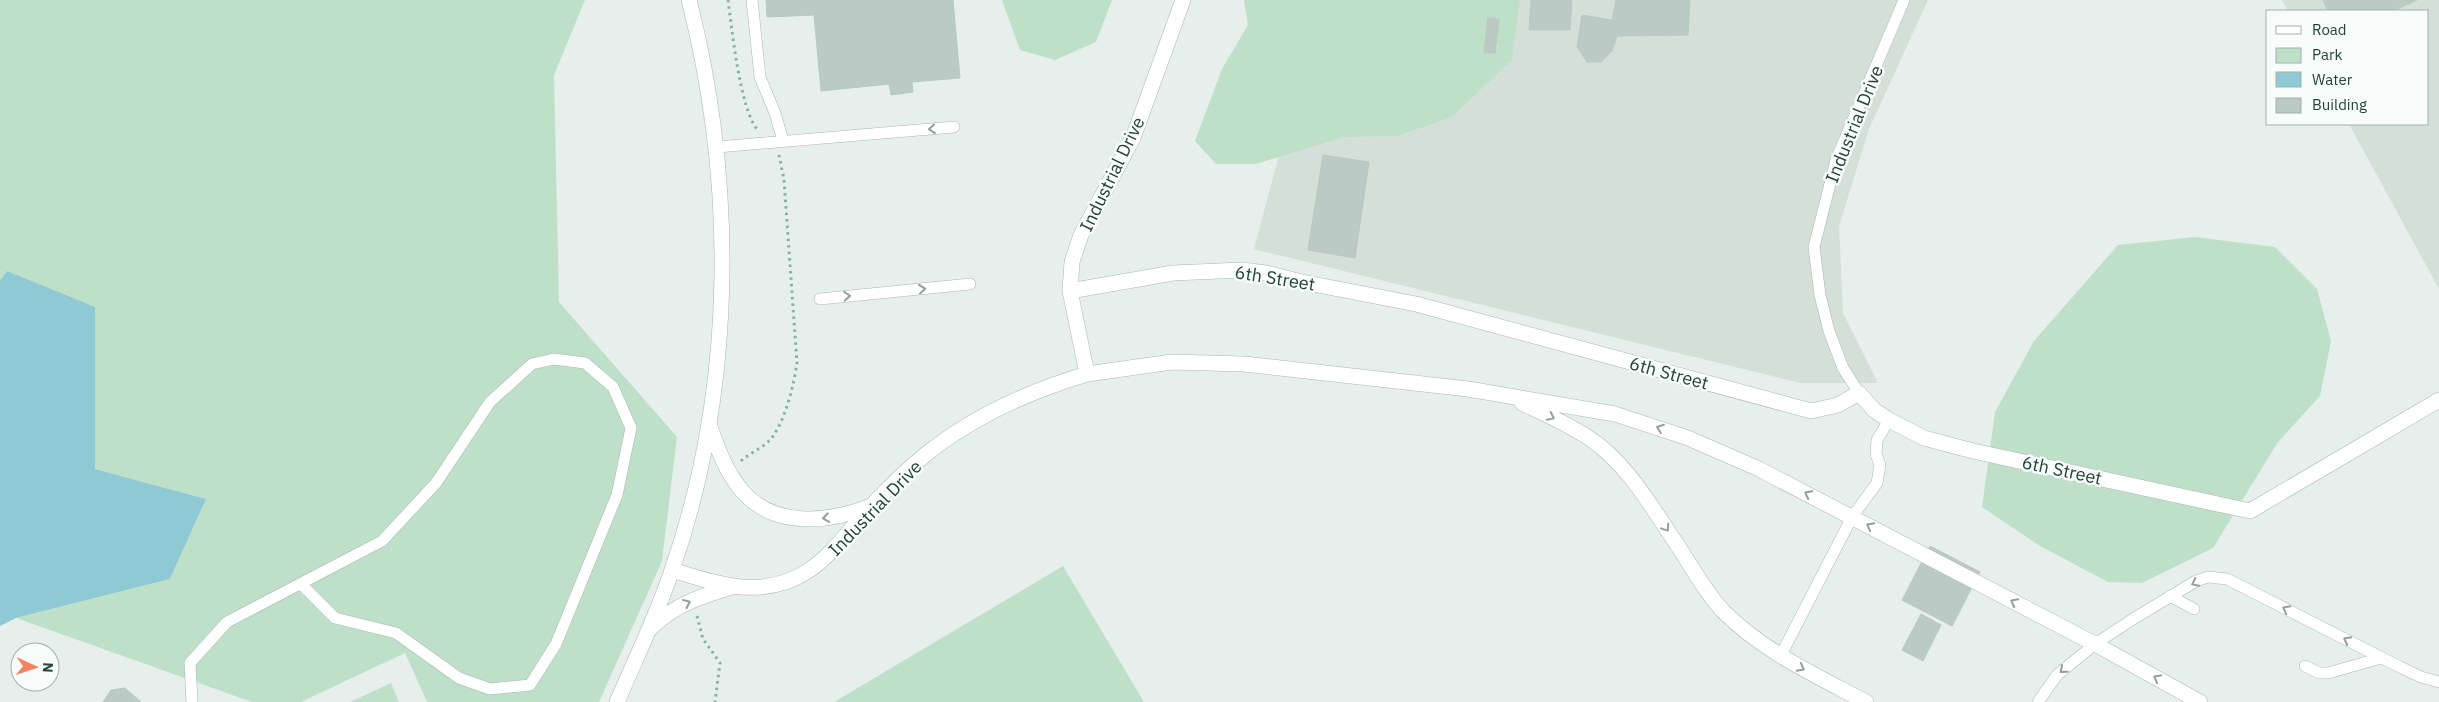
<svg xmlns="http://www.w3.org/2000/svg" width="2439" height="702" font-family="'IBM Plex Sans',sans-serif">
<rect width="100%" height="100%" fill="#e6efeb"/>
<path fill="#d4dfda" d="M1320,0H1928L1869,129L1839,226L1843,313L1878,383H1800L1254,249Z
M2282,0H2439V289L2349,124H2428V11H2288Z"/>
<path fill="#bfe0c8" d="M0,0H585L554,75L559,302L677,437L662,561L599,702H427L405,653L301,702H252L16,618L170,579L206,499L95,469L94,308L7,271L0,281Z
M1002,0H1112L1096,42L1055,60L1020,50Z
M1244,0H1520L1512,60L1452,117L1397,136L1344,137L1256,164H1216L1195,141L1222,69L1248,25Z
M2195,237L2275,247L2317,289L2331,341L2320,396L2278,442L2213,548L2142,583L2108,582L2040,546L1982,507L1995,412L2034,341L2118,245Z
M1063,566L1144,702H834Z
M391,683L399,702H350Z"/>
<path fill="#8ec9d4" d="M7,271L95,307V469L206,499L170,579L16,618L0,626V281Z"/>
<path fill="#bbcac4" stroke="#b8c9c2" d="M766,0H953L960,78L912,82L913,92L891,95L889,84L821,91L814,15L767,17Z
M1531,0H1572L1570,30H1529Z
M1616,0H1690L1688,35L1617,36L1612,51L1601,62H1587L1577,47L1582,15L1612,20Z
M2323,0H2417L2393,11H2328Z
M1488,18L1499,19L1495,53H1484Z
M1323,155L1369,162L1355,258L1308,250Z
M1930,546L1980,572L1952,626L1902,600Z
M1921,614L1941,625L1923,661L1902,650Z
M125,688L141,702H103L111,690Z"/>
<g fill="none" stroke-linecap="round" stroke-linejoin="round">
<defs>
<path id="service" d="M752,0L760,77L775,113L783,141
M717,147L954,127
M820,299L970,284
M1859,393L1843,368L1829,331L1820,295L1814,247L1836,160L1904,0
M2170,596L2194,609
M1780,657L1852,517L1877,483L1880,465L1876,454L1877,440L1889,420
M2305,666L2319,673H2328L2381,658
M192,702L190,663L227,622L382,541L436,483L490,402L532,364L554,359L585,363L613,387L631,428L617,495L556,644L530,685L490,689L459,678L396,633L335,618L301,584
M2038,702L2057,675L2095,644L2133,619L2196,581L2208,577L2227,579L2400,667L2421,677L2439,682"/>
<path id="minor" d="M1070,291L1173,273L1242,270L1266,273L1302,282L1416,304L1811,411L1838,405L1859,393L1874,410L1889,420L1924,438L1973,451L2250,511L2439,400
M1087,374L1172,362L1244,364L1468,389L1615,414L1688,438L1759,469L2095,644L2200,702
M1522,403C1545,414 1568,424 1589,438C1628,464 1652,508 1678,546C1692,567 1705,592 1723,611C1764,652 1815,675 1866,702
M709,424C717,447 726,473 743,492C776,529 830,522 871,506
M672,570C695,577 718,585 742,587C809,592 834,547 873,504C889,487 907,470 925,455C972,417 1030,391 1087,374L1070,291L1072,262L1081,235L1133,138L1183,0
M651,628C674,605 701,596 732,587
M617,702C636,658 657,615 672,570C735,388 736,185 689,0"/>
</defs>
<use href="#service" stroke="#a8b8b2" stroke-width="12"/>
<use href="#minor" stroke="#a8b8b2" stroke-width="16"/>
<path stroke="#86b3a5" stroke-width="3" stroke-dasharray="2.5 4" stroke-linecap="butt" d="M728,0C732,29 740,109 757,129
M741,461C750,453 762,448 770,440C785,423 794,384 797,363L784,180L779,155
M697,616L703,639L720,663L715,702"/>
<use href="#service" stroke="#fff" stroke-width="11"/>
<use href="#minor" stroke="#fff" stroke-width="15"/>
</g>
<defs><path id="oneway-chevron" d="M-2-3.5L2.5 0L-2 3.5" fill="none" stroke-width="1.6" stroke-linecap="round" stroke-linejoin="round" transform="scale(1.25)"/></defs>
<g stroke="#92a09c">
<use href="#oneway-chevron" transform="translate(932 129) rotate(175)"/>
<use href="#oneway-chevron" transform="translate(922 289) rotate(-6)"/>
<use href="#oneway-chevron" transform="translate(847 296) rotate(-5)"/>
<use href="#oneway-chevron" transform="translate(1551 417) rotate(26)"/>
<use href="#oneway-chevron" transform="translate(1660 428) rotate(-160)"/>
<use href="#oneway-chevron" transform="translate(1808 494) rotate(-153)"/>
<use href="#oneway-chevron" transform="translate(826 518) rotate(171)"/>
<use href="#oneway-chevron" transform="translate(1870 526) rotate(-152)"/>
<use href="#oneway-chevron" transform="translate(1666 528) rotate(56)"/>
<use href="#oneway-chevron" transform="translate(2195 583) rotate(154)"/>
<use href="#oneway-chevron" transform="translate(2014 602) rotate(-153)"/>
<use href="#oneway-chevron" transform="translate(687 603) rotate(-25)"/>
<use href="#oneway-chevron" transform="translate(2286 609) rotate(-152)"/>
<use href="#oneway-chevron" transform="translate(2347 640) rotate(-153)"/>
<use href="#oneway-chevron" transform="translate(1801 668) rotate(28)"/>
<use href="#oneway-chevron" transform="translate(2063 670) rotate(140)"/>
<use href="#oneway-chevron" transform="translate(2157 678) rotate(-151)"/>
</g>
<g text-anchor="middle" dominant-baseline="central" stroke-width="5" stroke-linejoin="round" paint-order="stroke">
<g font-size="18" fill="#24423a" stroke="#f7fbf9">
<text transform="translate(1854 124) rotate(-68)">Industrial Drive</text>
<text transform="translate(1112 174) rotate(-64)">Industrial Drive</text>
<text transform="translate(1275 278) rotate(9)">6th Street</text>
<text transform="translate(1669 373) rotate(15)">6th Street</text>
<text transform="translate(2062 470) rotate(12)">6th Street</text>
<text transform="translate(875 508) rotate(-46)">Industrial Drive</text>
</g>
</g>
<rect x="2266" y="10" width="162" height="115" fill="#f7fbf9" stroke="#a3b1ad"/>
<rect x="2276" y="26" width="25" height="8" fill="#ffffff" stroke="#a3b1ad"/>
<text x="2312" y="35" font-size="15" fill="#24423a">Road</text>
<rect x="2276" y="48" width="25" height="15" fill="#bfe0c8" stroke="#a3b1ad"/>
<text x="2312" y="60" font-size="15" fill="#24423a">Park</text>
<rect x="2276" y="72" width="25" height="15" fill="#8ec9d4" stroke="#a3b1ad"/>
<text x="2312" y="85" font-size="15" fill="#24423a">Water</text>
<rect x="2276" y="98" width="25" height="15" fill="#bbcac4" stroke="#a3b1ad"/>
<text x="2312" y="110" font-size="15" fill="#24423a">Building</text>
<g transform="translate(35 667) rotate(93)"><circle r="24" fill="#f7fbf9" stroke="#a3b1ad"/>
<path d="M0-4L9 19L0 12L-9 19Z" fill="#f4845f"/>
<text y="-8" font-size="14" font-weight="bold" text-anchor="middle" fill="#24423a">N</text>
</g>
</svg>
